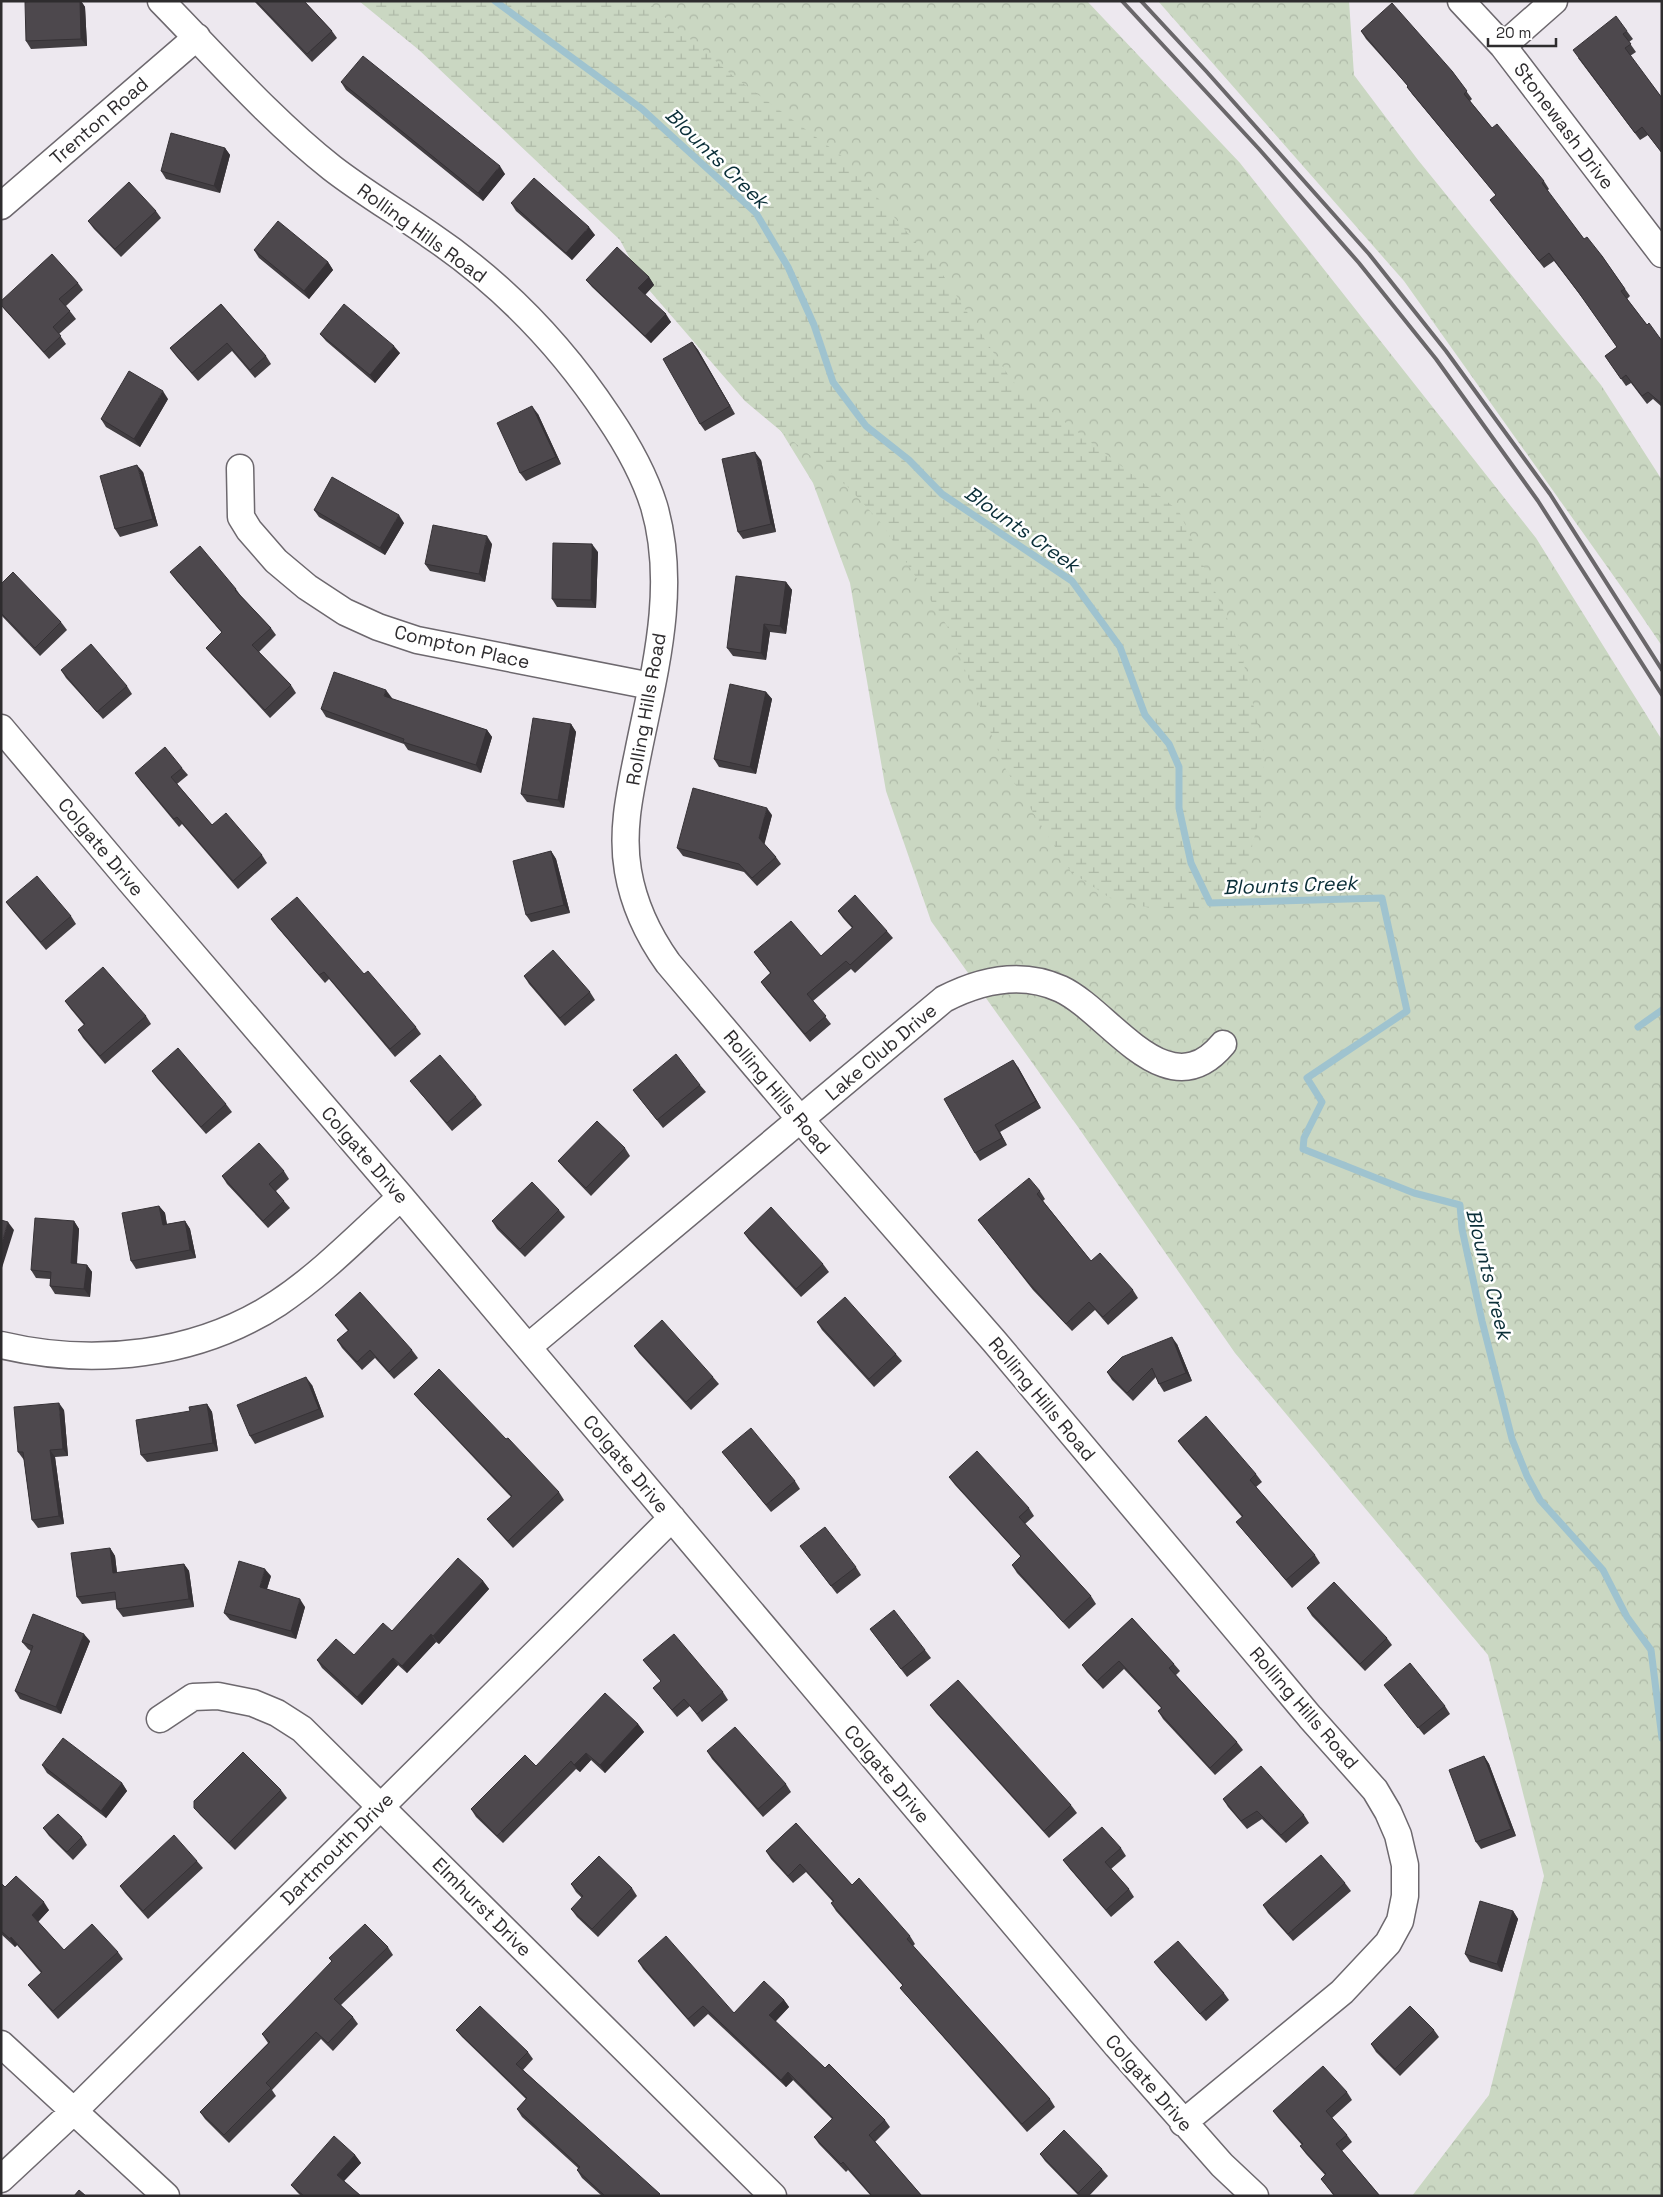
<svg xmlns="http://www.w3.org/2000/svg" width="1663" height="2197" font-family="'Space Grotesk',sans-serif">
<defs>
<pattern id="forest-crowns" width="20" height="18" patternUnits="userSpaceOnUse" patternTransform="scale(1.25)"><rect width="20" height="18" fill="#cad7c2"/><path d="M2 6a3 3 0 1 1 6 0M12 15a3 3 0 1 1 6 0" fill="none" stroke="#aeb9a7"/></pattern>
<pattern id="wetland-marsh" width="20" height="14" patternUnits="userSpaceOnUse" patternTransform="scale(1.25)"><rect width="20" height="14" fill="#cad7c2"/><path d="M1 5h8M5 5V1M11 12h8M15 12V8" fill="none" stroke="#aeb9a7"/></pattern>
</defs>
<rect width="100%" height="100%" fill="#ede8ef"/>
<path fill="url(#forest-crowns)" d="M359,1H1087L1240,163L1536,538L1662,740V2196H1412L1489,2095L1544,1876L1488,1655L1235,1353L1078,1127L931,921L886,791L850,583L813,483L708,312L563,143Z
M1158,1H1349L1354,75L1418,160L1601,385L1662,480V646L1630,599L1404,281Z"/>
<path fill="url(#wetland-marsh)" d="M359,1H646L733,76L843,157L941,272L1012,381L1179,511L1240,647L1264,752L1262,807L1249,859L1221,898L1195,912L1150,908L1110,898L1071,872L1006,770L947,626L882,524L849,488L745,401L643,283L620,240L419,50Z"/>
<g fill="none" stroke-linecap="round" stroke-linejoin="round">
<path stroke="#9fc3cf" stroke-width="7" d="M495,1L642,109L756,213L788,267L814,325L833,382L866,426L909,460L942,494L1072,581L1120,647L1145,715L1169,744L1179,767V808L1191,863L1210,903L1382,898L1407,1011L1307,1078L1322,1102L1304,1138L1303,1149L1414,1193L1460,1205L1462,1229L1482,1321L1512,1439L1527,1476L1540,1500L1603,1570L1627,1617L1651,1650L1662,1738
M1638,1027L1662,1010"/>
<defs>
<path id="minor" d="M161,1C217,58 270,119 332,168C363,192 397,212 430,235C501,283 561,345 608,416C627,444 644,474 654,506C678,588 654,673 638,753C630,792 621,831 628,871C634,906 648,935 668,963L800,1119L994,1341L1310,1717L1375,1790L1388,1812L1398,1835L1405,1865V1896L1400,1921L1388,1943L1342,1992L1183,2123
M1461,1L1503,46L1662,254
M1503,46L1554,1
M1,206L197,37
M240,468L241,517L249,530L276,561L307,587L345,612L378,627L417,640L651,686
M1,728L130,881L401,1197L1117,2046L1222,2165L1255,2196
M1,1345C94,1367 197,1356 278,1303C323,1273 361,1233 401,1197
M528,1347L944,999C981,980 1022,971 1061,989C1110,1012 1167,1111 1223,1044
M160,1719L193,1697L218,1696L253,1703L277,1713L302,1729L773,2196
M1,2044L166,2196
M1,2179L75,2110L672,1518"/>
</defs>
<use href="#minor" stroke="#6d686e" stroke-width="29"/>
<use href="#minor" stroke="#fff" stroke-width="26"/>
<path stroke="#6a676a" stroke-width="4" d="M1122,1L1259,149L1359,263L1436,359L1538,501L1662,695
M1141,1L1206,71L1369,254L1446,351L1550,494L1662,670"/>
</g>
<path fill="#423e42" d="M36,1H81L85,7L87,46L31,49L26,41Z
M254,1H304L332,31L337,38L312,62Z
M1361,31L1452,71L1472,99L1470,101L1492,128L1544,181L1549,189L1547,191L1584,239L1602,256L1630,296L1627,299L1647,325L1662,341V407L1653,399L1647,404L1631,383L1626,386L1605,356L1617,347L1584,300L1554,261L1544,268L1490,200L1496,195L1412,94L1407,87L1408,86L1366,39Z
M1627,31L1633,39L1629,42L1636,52L1630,56L1662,98V153L1648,135L1640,140L1578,58Z
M341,82L505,174L483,201L346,90Z
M225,148L230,155L220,193L166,179L161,171Z
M511,203L595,235L572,260L516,211Z
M156,211L161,218L121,257L94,229L88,221Z
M254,250L328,262L333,270L309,299L259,258Z
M649,277L654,285L645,295L671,322L651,343L592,287L586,280Z
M78,283L83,290L66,306L76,319L59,334L66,344L49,359L5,310L1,305V301Z
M221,304L266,356L271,364L255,378L232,351L198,381L176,356L170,348Z
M320,334L400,353L375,383L326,341Z
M692,342L698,350L735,414L705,431L700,424Z
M168,399L140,447L106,427L101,419Z
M538,414L561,464L526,481L520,473Z
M761,460L776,532L743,539L738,532Z
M143,472L158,526L120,537L115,529Z
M314,510L404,523L385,555L319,517Z
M492,544L485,582L430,571L425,564Z
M598,552L596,608L557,607L552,599Z
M170,572L236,589L241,596L271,628L276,635L259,652L291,685L296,693L270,718L212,655L206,648L222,633L176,580Z
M786,582L792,590L786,634L770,632L766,660L733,656L727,648Z
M1,584L61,622L67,630L40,656L1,615Z
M61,670L127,686L132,694L103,719L66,678Z
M766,692L772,699L756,774L719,767L714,759Z
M392,698L391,699L487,730L492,737L481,773L408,750L404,744L326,717L321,709Z
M571,724L576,732L564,808L527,802L521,794Z
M182,768L188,775L177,784L212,825L262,855L267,863L238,889L182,824L179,827L140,780L135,773Z
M772,815L764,844L776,857L781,864L757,886L744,872L683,856L677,848Z
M551,851L556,859L570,913L531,922L526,915Z
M6,902L71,916L76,924L46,950L12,910Z
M838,911L887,931L893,938L855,973L851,969L813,1001L831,1024L810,1042L766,989L761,982L770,973L754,952L821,956L852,928L843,918Z
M271,919L364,974L416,1027L421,1034L395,1057L329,979L325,983L277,927Z
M524,976L590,992L595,1000L565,1026L529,984Z
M65,1001L146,1016L151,1024L105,1064L83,1038L78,1030L84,1025L70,1008Z
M1018,1067L1041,1108L1000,1132L1007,1145L980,1161L975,1153Z
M152,1071L226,1104L232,1112L206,1134L157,1078Z
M410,1081L476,1097L482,1105L452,1131L416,1088Z
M700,1085L706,1092L663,1128L633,1090Z
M625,1148L630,1156L591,1196L564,1168L558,1161Z
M284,1171L289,1179L276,1191L284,1201L290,1208L268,1228L227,1184L222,1176Z
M1040,1191L1045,1199L1043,1201L1091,1261L1133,1290L1138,1298L1108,1325L1095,1310L1072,1331L1033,1290L978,1220Z
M159,1206L165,1213L167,1224L185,1221L190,1229L196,1258L136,1269L131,1261Z
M559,1210L565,1217L525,1257L497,1229L492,1221Z
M74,1221L79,1229L77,1264L87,1265L92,1272L90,1297L55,1294L50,1286V1279L36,1278L31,1270Z
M744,1233L823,1264L829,1272L801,1297L749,1240Z
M335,1315L412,1350L418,1358L394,1379L375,1358L362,1370L342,1348L337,1340L348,1331Z
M817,1322L896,1354L902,1361L874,1387L822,1330Z
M1177,1344L1192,1381L1164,1392L1159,1384L1156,1377L1133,1401L1112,1380L1107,1372Z
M634,1346L713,1377L719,1384L691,1410L639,1353Z
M312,1385L324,1417L255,1444L250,1436Z
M414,1394L559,1492L564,1500L513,1548L493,1526L487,1519L511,1497L420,1401Z
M207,1404L212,1412L218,1451L147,1462L141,1455L190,1411Z
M64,1410L68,1456L55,1457L64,1524L38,1528L32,1520L24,1460L18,1452Z
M1178,1441L1256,1474L1262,1482L1256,1487L1315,1555L1320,1563L1292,1588L1242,1529L1236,1522L1242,1517L1183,1448Z
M722,1452L795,1481L800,1489L771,1512Z
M949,1477L1029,1508L1034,1516L1025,1524L1091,1596L1096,1604L1069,1629L1017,1573L1012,1565L1021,1557L955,1485Z
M800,1546L856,1567L861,1575L837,1594Z
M110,1548L115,1556L117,1573L184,1564L189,1571L194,1607L123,1617L117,1609L116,1600L82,1604L77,1597Z
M271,1576L267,1589L305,1607L296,1639L230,1620L224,1613Z
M483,1581L489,1589L439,1644L436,1642L407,1673L398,1665L362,1705L322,1668L317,1660L354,1655L392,1631Z
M1307,1608L1387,1638L1392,1645L1365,1671L1312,1616Z
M1132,1618L1174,1664L1180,1671L1176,1675L1237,1742L1243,1750L1215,1775L1163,1719L1158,1711L1161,1708L1124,1669L1103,1689L1087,1672L1082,1665Z
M870,1629L925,1650L931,1658L907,1677Z
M90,1641L61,1714L20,1699L15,1691L31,1651L28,1649L22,1642Z
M643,1660L723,1692L728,1700L702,1722L690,1706L677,1717L653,1688L661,1681Z
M1384,1685L1445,1706L1450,1714L1424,1735Z
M930,1705L1071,1805L1077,1813L1049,1838L936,1713Z
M638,1724L644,1732L605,1773L591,1760L580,1772L576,1769L503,1843L476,1817L471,1809L536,1766Z
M707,1751L786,1784L791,1792L763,1817L712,1759Z
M1484,1756L1489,1764L1516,1836L1481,1849L1476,1842Z
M42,1765L122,1783L127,1791L106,1818L47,1773Z
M281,1790L287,1798L235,1850L200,1815L194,1808Z
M1223,1799L1304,1815L1309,1823L1286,1843L1262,1819L1247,1829L1228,1807Z
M796,1823L852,1885L910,1936L915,1944L913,1946L1050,2099L1055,2107L1027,2132L906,1995L900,1988L903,1986L836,1911L831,1903L833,1902L806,1872L793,1883L771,1859L766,1851Z
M43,1828L82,1837L87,1845L73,1860L49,1836Z
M1121,1848L1126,1856L1111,1869L1129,1889L1134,1897L1111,1917L1069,1868L1063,1860Z
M197,1861L203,1868L148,1919L125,1893L120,1886Z
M1,1883L5,1887L49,1910L38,1922L64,1950L118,1952L123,1959L58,2019L34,1992L28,1985L41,1973L17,1945L15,1947L1,1934Z
M1345,1883L1351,1891L1293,1941L1268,1913L1263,1905Z
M571,1884L632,1888L637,1896L598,1937L577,1917L571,1909L582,1898L576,1892Z
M1513,1911L1518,1919L1502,1972L1470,1962L1465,1954Z
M388,1947L393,1955L341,2005L353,2017L358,2024L333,2051L321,2039L272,2090L276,2096L229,2143L205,2119L200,2112L268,2043L262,2034L332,1962L329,1958Z
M638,1961L734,2013L784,2000L789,2007L775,2022L825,2068L885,2120L890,2127L875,2142L922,2196H871L848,2170L846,2172L819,2144L814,2137L832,2119L793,2080L786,2087L708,2014L694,2027L643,1969Z
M1154,1962L1224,1993L1229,2000L1206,2021L1160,1970Z
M456,2030L528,2052L533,2059L523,2070L661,2196H602L582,2178L577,2170L578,2168L522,2117L517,2109L526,2099L462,2037Z
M1434,2030L1439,2037L1400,2076L1376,2052L1371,2044Z
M1347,2092L1352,2100L1332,2118L1347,2135L1352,2142L1342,2151L1380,2196H1334L1321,2179L1325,2175L1306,2154L1300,2146L1302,2145L1279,2119L1273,2111Z
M1040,2154L1102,2169L1108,2176L1089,2196H1079L1045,2161Z
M355,2155L361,2163L344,2181L361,2196H301L297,2192L291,2185Z"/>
<path fill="#363236" d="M80,1H81L85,7L87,46L81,39Z
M225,148L230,155L220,193L214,186Z
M500,166L505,174L483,201L478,193Z
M589,227L595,235L572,260L566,253Z
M328,262L333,270L309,299L304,291Z
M649,277L654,285L644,296L638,288Z
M666,314L671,322L651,343L645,336Z
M692,342L698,350L735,414L730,406Z
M394,346L400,353L375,383L370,375Z
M163,391L168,399L140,447L134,439Z
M532,406L538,414L561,464L556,457Z
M755,452L761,460L776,532L771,524Z
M137,465L143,472L158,526L153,519Z
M399,515L404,523L385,555L380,548Z
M487,536L492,544L485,582L479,574Z
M592,544L598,552L596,608L591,600Z
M786,582L792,590L786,634L780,626Z
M764,624L770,632L766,660L761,653Z
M386,690L392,698L389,704L384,696Z
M766,692L772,699L756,774L750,767Z
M571,724L576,732L564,808L558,800Z
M487,730L492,737L481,773L476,765Z
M767,808L772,815L764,846L759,838Z
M551,851L556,859L570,913L564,905Z
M1013,1060L1018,1067L1041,1108L1036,1101Z
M995,1125L1000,1132L1007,1145L1002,1138Z
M159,1206L165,1213L168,1233L163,1225Z
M74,1221L79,1229L76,1271L71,1263Z
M185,1221L190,1229L196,1258L190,1250Z
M8,1222L14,1230L1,1271V1246Z
M87,1265L92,1272L90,1297L84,1289Z
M1172,1337L1177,1344L1192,1381L1186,1373Z
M306,1377L312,1385L324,1417L319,1409Z
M59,1403L64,1410L68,1456L63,1449Z
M207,1404L212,1412L218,1451L213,1443Z
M50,1450L55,1457L64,1524L59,1516Z
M110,1548L115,1556L118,1581L113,1573Z
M184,1564L189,1571L194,1607L189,1599Z
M265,1569L271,1576L265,1595L260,1587Z
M483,1581L489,1589L439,1644L433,1636Z
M300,1599L305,1607L296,1639L291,1631Z
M84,1634L90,1641L61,1714L56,1707Z
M431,1634L436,1642L407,1673L402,1666Z
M393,1658L398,1665L362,1705L357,1697Z
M638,1724L644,1732L605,1773L600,1765Z
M586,1753L591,1760L580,1772L574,1765Z
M1484,1756L1489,1764L1516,1836L1511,1829Z
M122,1783L127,1791L106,1818L101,1811Z
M44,1902L49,1910L37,1923L32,1915Z
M1513,1911L1518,1919L1502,1972L1497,1964Z
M11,1937L17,1945L15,1947L10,1939Z
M784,2000L789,2007L774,2023L769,2015Z
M788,2072L793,2080L786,2087L781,2080Z
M355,2155L361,2163L343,2182L337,2175Z"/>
<path fill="#4d484d" stroke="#363236" d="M36,1H80L81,39L26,41L25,2Z
M256,1H304L332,31L307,54Z
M1392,3L1452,71L1467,91L1464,94L1492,128L1497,124L1544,181L1542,183L1584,239L1587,237L1602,256L1625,289L1621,291L1647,325L1649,323L1662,341V404L1648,392L1642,396L1626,375L1621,379L1605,356L1617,347L1579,293L1549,253L1539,261L1490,200L1496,195L1407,87L1408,86L1361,31Z
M1616,16L1627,31L1623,34L1631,44L1625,48L1662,98V153L1642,127L1635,133L1573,50Z
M363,56L500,166L478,193L341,82Z
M171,133L225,148L214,186L161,171Z
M534,178L589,227L566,253L511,203Z
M129,182L156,211L115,249L88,221Z
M278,221L328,262L304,291L254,250Z
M617,247L649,277L638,288L666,314L645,336L586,280Z
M52,254L78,283L59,299L70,311L53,327L61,336L44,352L1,305V301Z
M221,304L266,356L250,370L227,343L192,373L170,348Z
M344,304L394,346L370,375L320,334Z
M692,342L730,406L700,424L663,359Z
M129,371L163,391L134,439L101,419Z
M532,406L556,457L520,473L497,423Z
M755,452L771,524L738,532L722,459Z
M137,465L153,519L115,529L100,476Z
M332,477L399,515L380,548L314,510Z
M433,525L487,536L479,574L425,564Z
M553,543L592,544L591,600L552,599Z
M200,546L236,589L235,590L271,628L252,645L291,685L265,710L206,648L222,632L170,572Z
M13,572L61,622L35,648L1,613V584Z
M736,576L786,582L780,626L764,624L761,653L727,648Z
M91,644L127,686L97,712L61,670Z
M334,672L386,690L384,696L487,730L476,765L403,742L404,739L321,709Z
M730,684L766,692L750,767L714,759Z
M533,718L571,724L558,800L521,794Z
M165,747L182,768L171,777L212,825L226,813L262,855L233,881L177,817L174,819L135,773Z
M693,788L767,808L759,838L776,857L752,878L739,864L677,848Z
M551,851L564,905L526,915L513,861Z
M37,876L71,916L41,942L6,902Z
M855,895L887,931L850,965L846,961L807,994L826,1016L805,1034L761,982L771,973L754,952L791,921L821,956L853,927L838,911Z
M297,897L364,974L368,971L416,1027L390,1049L324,972L319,975L271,919Z
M553,950L590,992L560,1018L524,976Z
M103,967L146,1016L100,1056L78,1030L85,1024L65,1001Z
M178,1048L226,1104L201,1127L152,1071Z
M676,1054L700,1085L657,1120L633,1090Z
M440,1055L476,1097L447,1123L410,1081Z
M1013,1060L1036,1101L995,1125L1002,1138L975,1153L944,1099Z
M597,1121L625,1148L586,1188L558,1161Z
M259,1143L284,1171L269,1184L284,1201L263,1221L222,1176Z
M1029,1178L1040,1191L1037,1194L1091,1261L1100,1253L1133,1290L1103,1317L1089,1302L1066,1324L1028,1282L978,1220Z
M532,1182L559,1210L520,1249L492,1221Z
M159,1206L163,1225L185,1221L190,1250L131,1261L122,1213Z
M771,1207L823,1264L796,1289L744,1233Z
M35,1218L74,1221L71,1263L87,1265L84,1289L50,1286L51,1272L31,1270Z
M1,1220L8,1222L1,1246Z
M360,1292L412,1350L389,1372L370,1350L357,1362L337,1340L349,1330L335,1315Z
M845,1297L896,1354L869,1379L817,1322Z
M662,1320L713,1377L686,1402L634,1346Z
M1172,1337L1186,1373L1159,1384L1152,1368L1127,1393L1107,1372L1122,1357Z
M439,1369L506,1439L508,1438L559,1492L508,1541L487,1519L512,1496L414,1394Z
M306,1377L319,1409L250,1436L237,1405Z
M59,1403L63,1449L50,1450L59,1516L32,1520L23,1452H18L14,1407Z
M207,1404L213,1443L141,1455L136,1420L190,1411L189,1407Z
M1206,1416L1256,1474L1250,1480L1315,1555L1286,1580L1236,1522L1243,1516L1178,1441Z
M751,1428L795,1481L766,1505L722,1452Z
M977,1451L1029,1508L1019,1517L1091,1596L1063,1622L1012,1565L1021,1556L949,1477Z
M825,1527L856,1567L831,1586L800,1546Z
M110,1548L113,1573L184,1564L189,1599L117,1609L115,1592L77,1597L71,1553Z
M458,1558L483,1581L433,1636L431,1634L402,1666L393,1658L357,1697L317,1660L336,1639L354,1655L383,1623L392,1631Z
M239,1561L265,1569L260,1587L300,1599L291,1631L224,1613Z
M1334,1582L1387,1638L1360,1664L1307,1608Z
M894,1610L925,1650L901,1669L870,1629Z
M33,1614L84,1634L56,1707L15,1691L33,1646L22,1642Z
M1132,1618L1174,1664L1169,1668L1237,1742L1210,1768L1158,1711L1162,1708L1119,1661L1097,1681L1082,1665Z
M674,1634L723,1692L697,1714L684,1699L672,1710L653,1688L661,1681L643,1660Z
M1410,1663L1445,1706L1418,1728L1384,1685Z
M958,1680L1071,1805L1044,1831L930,1705Z
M605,1693L638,1724L600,1765L586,1753L574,1765L571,1761L497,1836L471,1809L525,1755L536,1766Z
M735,1727L786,1784L758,1809L707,1751Z
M63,1738L122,1783L101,1811L42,1765Z
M243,1752L281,1790L229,1843L194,1808V1801Z
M1484,1756L1511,1829L1476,1842L1449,1770Z
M1261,1766L1304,1815L1281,1835L1257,1811L1241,1821L1223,1799Z
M58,1814L82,1837L67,1852L43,1828Z
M796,1823L852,1885L859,1878L910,1936L907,1939L1050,2099L1022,2124L900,1988L903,1985L831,1903L834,1901L800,1864L788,1876L766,1851Z
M1102,1827L1121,1848L1105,1862L1129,1889L1106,1910L1063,1860Z
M174,1835L197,1861L143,1911L120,1886Z
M1321,1855L1345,1883L1288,1934L1263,1905Z
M599,1856L632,1888L592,1929L571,1909L583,1896L571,1884Z
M16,1876L44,1902L32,1915L64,1950L92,1924L118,1952L53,2011L28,1985L42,1972L11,1937L10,1939L1,1931V1883L5,1887Z
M1480,1901L1513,1911L1497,1964L1465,1954Z
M365,1924L388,1947L334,1999L353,2017L328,2043L316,2032L266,2083L271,2088L224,2135L200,2112L270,2042L262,2034L332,1961L329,1958Z
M666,1936L734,2013L764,1981L784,2000L769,2015L825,2068L829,2064L885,2120L869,2135L922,2196H872L843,2162L841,2164L814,2137L833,2118L788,2072L781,2080L703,2006L688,2019L638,1961Z
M1178,1941L1224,1993L1200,2014L1154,1962Z
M480,2006L528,2052L516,2064L660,2194L658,2196H605L577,2170L580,2167L517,2109L527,2098L456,2030Z
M1410,2006L1434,2030L1395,2069L1371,2044Z
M1323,2066L1347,2092L1326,2111L1347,2135L1336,2144L1380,2196H1335L1321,2179L1326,2174L1300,2146L1303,2144L1273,2111Z
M1064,2130L1102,2169L1078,2193L1040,2154Z
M334,2136L355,2155L337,2175L361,2196H304L291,2185Z
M79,2190L86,2196H74Z"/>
<g text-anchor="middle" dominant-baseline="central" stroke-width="5" stroke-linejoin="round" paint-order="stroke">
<g font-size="19" fill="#2e2c2e" stroke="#fff">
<text transform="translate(99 121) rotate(-41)">Trenton Road</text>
<text transform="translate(1564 126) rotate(53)">Stonewash Drive</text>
<text transform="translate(422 233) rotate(36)">Rolling Hills Road</text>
<text transform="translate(462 647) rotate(13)">Compton Place</text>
<text transform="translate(646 709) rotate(-80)">Rolling Hills Road</text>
<text transform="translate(101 847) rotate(50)">Colgate Drive</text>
<text transform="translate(881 1052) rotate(-40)">Lake Club Drive</text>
<text transform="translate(777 1092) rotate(50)">Rolling Hills Road</text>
<text transform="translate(365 1155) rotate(49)">Colgate Drive</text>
<text transform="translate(1042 1399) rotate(50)">Rolling Hills Road</text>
<text transform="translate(626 1464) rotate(50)">Colgate Drive</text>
<text transform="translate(1304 1708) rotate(49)">Rolling Hills Road</text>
<text transform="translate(887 1774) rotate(50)">Colgate Drive</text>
<text transform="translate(337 1849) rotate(-45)">Dartmouth Drive</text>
<text transform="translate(482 1907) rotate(45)">Elmhurst Drive</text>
<text transform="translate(1149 2083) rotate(49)">Colgate Drive</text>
</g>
<g font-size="20" font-style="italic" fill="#0a2e38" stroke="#fff">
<text transform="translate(717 158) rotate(44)">Blounts Creek</text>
<text transform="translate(1022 529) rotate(35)">Blounts Creek</text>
<text transform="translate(1290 885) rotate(-2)">Blounts Creek</text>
<text transform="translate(1489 1274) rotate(76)">Blounts Creek</text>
</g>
</g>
<rect width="1663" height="2197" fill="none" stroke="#2e2c2e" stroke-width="5"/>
<path d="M1488 38v8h68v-8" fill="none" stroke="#2e2c2e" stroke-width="2.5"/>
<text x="1496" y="38" font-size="15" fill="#2e2c2e" stroke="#ffffff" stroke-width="4" paint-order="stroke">20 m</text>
</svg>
